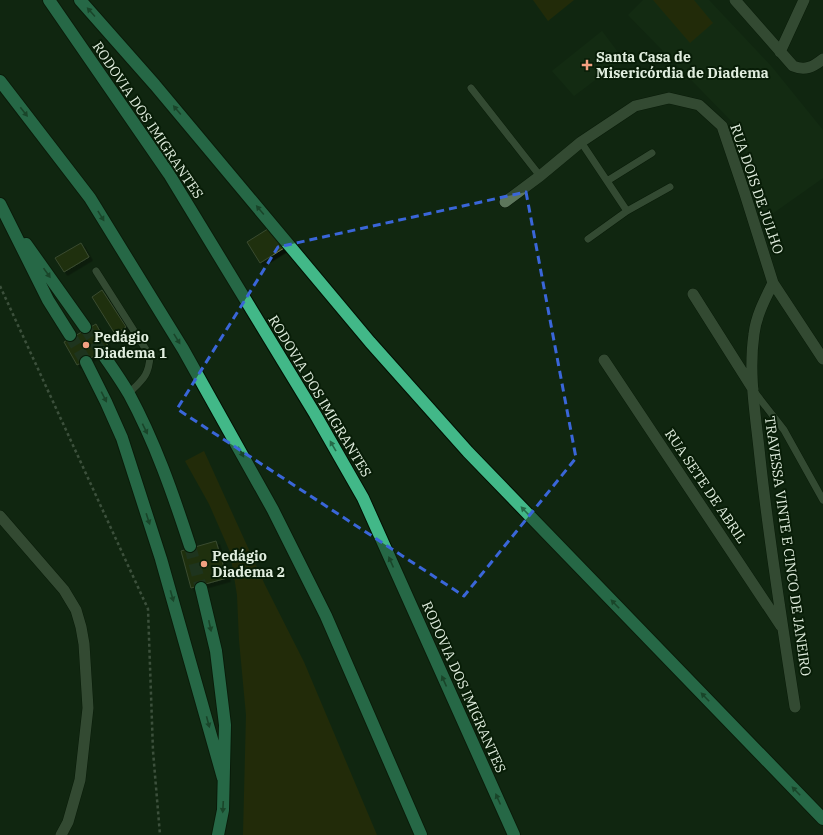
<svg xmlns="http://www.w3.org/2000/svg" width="823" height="835" font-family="'IBM Plex Serif',serif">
<defs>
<filter id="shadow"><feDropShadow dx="3.5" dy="3.5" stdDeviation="0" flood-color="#0009"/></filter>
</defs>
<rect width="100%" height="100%" fill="#112710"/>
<path fill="#173216" d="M643,0H709L772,67L823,130V178L765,219L739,129L628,15Z
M602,31L623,59L574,96L552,71Z"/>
<path fill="#383200" d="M533,0H574L548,21Z
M653,0H694L713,23L690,43Z
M204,451L265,585L304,662L377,835H243L246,715L239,640L237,595L230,552L209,504L185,461Z"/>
<path fill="#303d07" stroke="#6c7656" filter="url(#shadow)" d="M271,227L284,248L260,263L247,242Z
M81,243L89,257L64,272L55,258Z
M102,290L126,327L115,334L92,297Z
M96,324L109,348L77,365L64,342Z
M216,541L227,578L191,588L181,551Z"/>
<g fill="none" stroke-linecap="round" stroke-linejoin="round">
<path stroke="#30452f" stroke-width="12" stroke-dasharray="12 6" stroke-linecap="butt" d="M85,327L102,353
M70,335L86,362
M190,546L201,588"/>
<defs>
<path id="service" d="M471,88L540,176
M581,142L627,211
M607,181L652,153
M588,239L627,211L670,187
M96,271L150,356C149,376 142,380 128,394
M753,390L784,430L823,500"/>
<path id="minor" d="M735,0L793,66C805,71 813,67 823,59
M780,52L804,0
M505,202L540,176L581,142L635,106L669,98L699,105L722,126L745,194L773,283L823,359
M773,283C765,299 756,316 754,334C748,375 756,417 760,458C769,541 782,624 795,707
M693,294L753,389
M604,360L781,626
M0,516L64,590L76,610L81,627L84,644L88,708L80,780L68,822L61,835"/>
<path id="motorway" d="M49,0L169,174L315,414L363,498L514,835
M80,0L155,85L370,342L468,452L823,819
M0,81L90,198L183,349L273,510L326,616L421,835
M0,204L48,300L70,335
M26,244L85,327
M102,353C111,366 121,380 129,394C155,442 173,494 190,546
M86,362L106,402L122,438L161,559L223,778
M201,588L216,651L225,725L223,810L218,835"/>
</defs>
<use href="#service" stroke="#000f00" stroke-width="8"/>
<use href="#minor" stroke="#000f00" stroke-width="12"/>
<use href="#motorway" stroke="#000f00" stroke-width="14"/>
<path stroke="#728471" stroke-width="2.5" stroke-dasharray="3 3" stroke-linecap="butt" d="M0,286L148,609L153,751L160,835"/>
<use href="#service" stroke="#5d765b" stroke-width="7"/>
<use href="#minor" stroke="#5d765b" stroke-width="11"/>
<use href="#motorway" stroke="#42b888" stroke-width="12"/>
</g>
<defs><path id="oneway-solid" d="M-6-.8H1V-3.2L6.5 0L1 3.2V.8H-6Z"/></defs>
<g fill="#256a48">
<use href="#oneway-solid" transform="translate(91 12) rotate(-132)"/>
<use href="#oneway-solid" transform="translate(177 110) rotate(-130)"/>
<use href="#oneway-solid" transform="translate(24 112) rotate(52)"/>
<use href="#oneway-solid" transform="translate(260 210) rotate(-130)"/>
<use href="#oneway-solid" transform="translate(101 216) rotate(58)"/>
<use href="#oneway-solid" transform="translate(47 273) rotate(55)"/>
<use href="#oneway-solid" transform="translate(177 339) rotate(58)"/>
<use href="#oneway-solid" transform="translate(104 397) rotate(63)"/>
<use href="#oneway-solid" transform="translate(145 429) rotate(64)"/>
<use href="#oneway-solid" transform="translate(333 446) rotate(-120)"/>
<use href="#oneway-solid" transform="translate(241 452) rotate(61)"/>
<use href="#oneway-solid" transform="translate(525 511) rotate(-134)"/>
<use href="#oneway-solid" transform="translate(148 519) rotate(72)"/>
<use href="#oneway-solid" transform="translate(391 562) rotate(-114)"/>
<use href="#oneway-solid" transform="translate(172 596) rotate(74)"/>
<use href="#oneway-solid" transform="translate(615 604) rotate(-134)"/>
<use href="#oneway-solid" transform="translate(210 626) rotate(78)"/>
<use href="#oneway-solid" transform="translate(444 681) rotate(-114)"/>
<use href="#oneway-solid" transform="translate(705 697) rotate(-134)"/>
<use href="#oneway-solid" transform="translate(208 722) rotate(75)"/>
<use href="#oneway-solid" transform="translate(796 791) rotate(-134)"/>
<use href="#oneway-solid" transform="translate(498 799) rotate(-114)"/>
<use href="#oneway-solid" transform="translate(223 807) rotate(93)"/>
</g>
<path d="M0 0H823V835H0ZM526,192L576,458L464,596L177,409L278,247Z" fill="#112710" fill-opacity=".55" fill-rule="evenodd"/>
<path fill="none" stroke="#3a66d9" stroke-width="3" stroke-dasharray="8 5" stroke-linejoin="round" d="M526,192L576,458L464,596L177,409L278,247Z"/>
<g fill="#f2a081" stroke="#081d07" stroke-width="1.5">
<path d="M585 59h4v4h4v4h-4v4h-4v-4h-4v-4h4z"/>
<circle cx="86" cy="345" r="4"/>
<circle cx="204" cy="564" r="4"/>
</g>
<g text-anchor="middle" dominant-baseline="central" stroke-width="4" stroke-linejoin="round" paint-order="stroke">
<g font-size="14" font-weight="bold" fill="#e0edde" stroke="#081d07" text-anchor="start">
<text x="596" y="57">Santa Casa de<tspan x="596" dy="16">Misericórdia de Diadema</tspan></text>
<text x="94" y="337">Pedágio<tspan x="94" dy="16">Diadema 1</tspan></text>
<text x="212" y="556">Pedágio<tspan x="212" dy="16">Diadema 2</tspan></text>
</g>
<g font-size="14" fill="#e0edde" stroke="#081d07">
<text transform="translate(148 120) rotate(56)">RODOVIA DOS IMIGRANTES</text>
<text transform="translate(757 189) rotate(71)">RUA DOIS DE JULHO</text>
<text transform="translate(320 396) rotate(59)">RODOVIA DOS IMIGRANTES</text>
<text transform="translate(706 486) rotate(56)">RUA SETE DE ABRIL</text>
<text transform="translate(788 546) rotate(82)">TRAVESSA VINTE E CINCO DE JANEIRO</text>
<text transform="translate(464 687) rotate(66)">RODOVIA DOS IMIGRANTES</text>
</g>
</g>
</svg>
